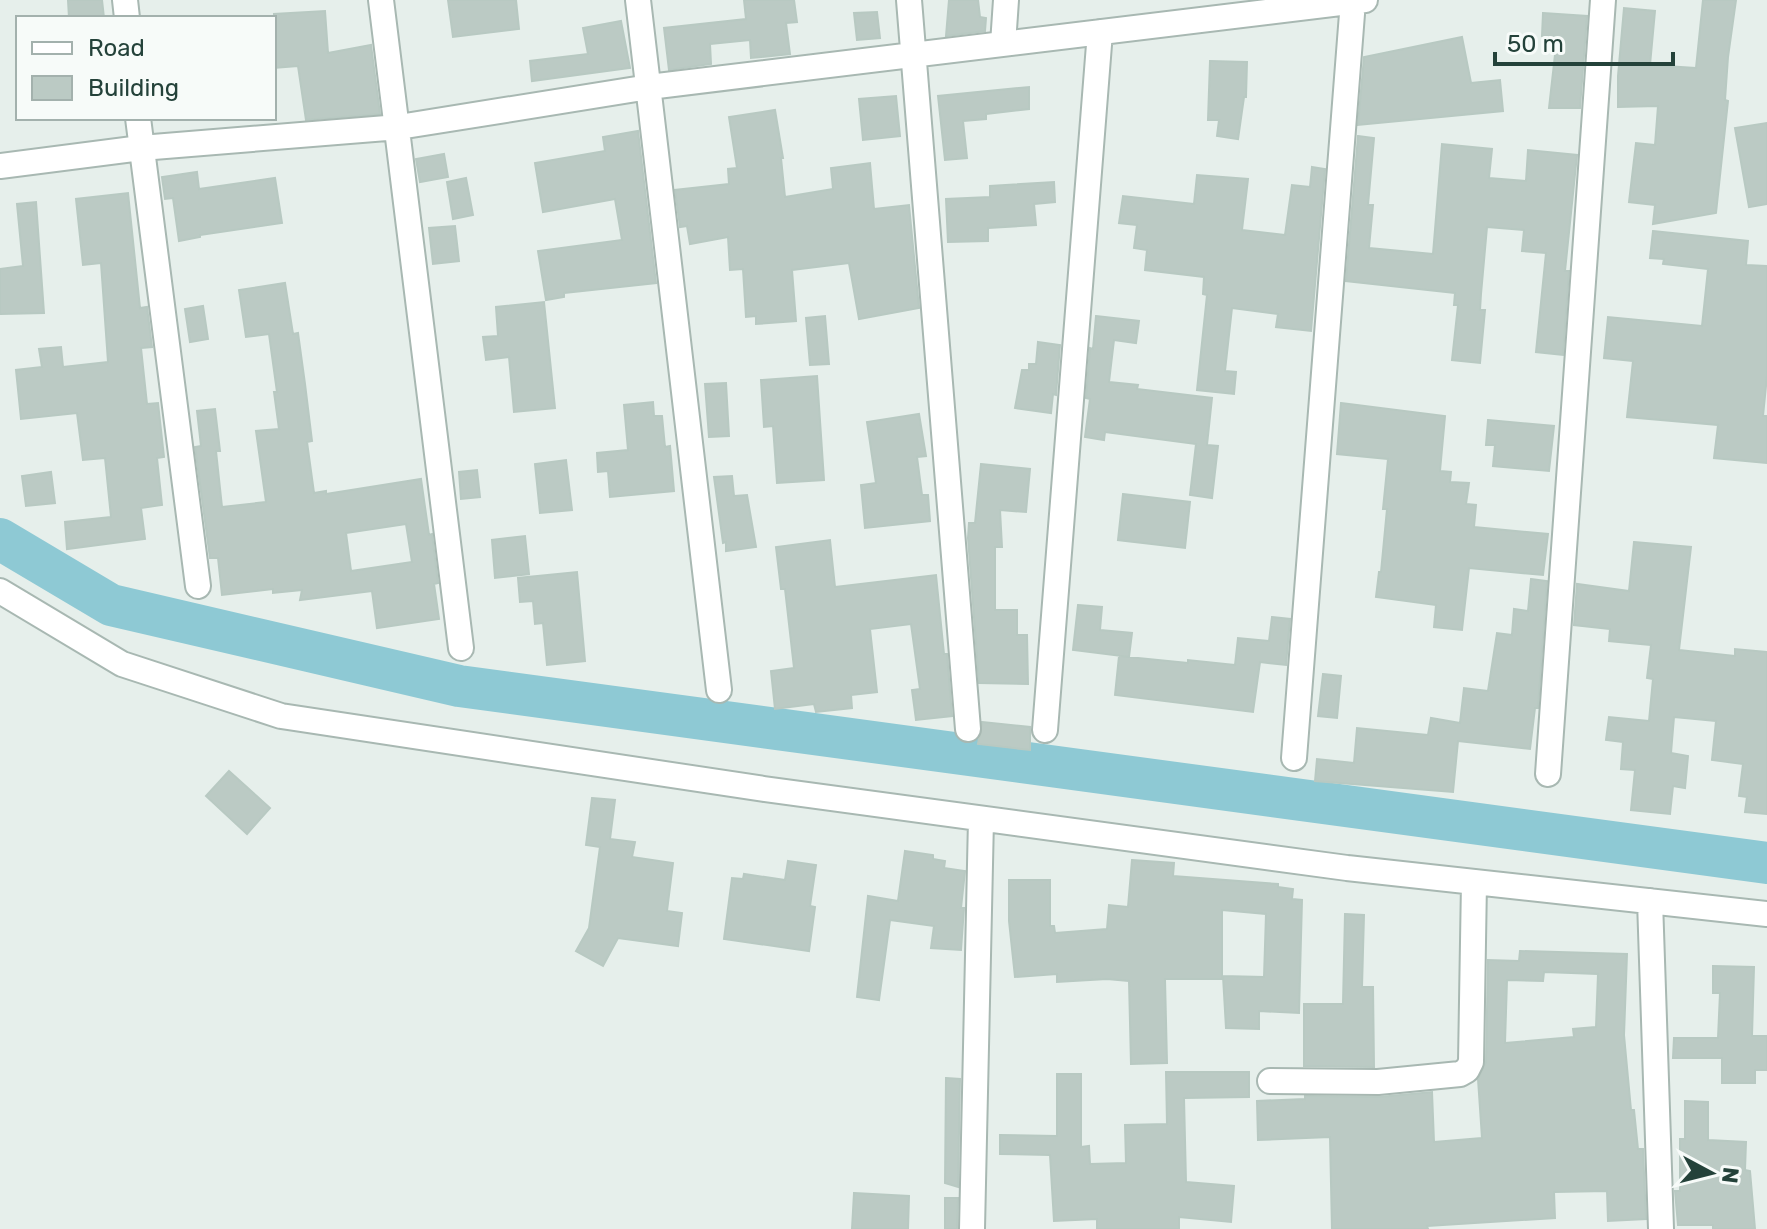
<svg xmlns="http://www.w3.org/2000/svg" width="1767" height="1229" font-family="Rubik,sans-serif">
<rect width="100%" height="100%" fill="#e6efeb"/>
<g fill="none" stroke-linecap="round" stroke-linejoin="round">
<path stroke="#8ec9d4" stroke-width="42" d="M0,539L111,605L459,686L1767,863"/>
</g>
<path fill="#bbcac4" stroke="#b8c9c2" stroke-width="2" fill-rule="evenodd" d="M68,0H102L104,18H69Z
M448,0H516L519,29L453,37Z
M744,0H794L797,22L786,23L790,54L751,58L750,40L710,44L711,64L669,70L664,28L746,19Z
M949,0H978L980,17L986,18L985,31L946,36Z
M1703,0H1736L1728,57L1725,100L1728,101L1716,213L1653,224L1655,205L1629,202L1636,143L1655,145L1658,106L1618,107V76L1624,8L1655,11L1650,65L1696,68Z
M325,11L328,53L371,45L380,114L306,120L298,66L274,68V14Z
M877,12L880,38L857,40L854,13Z
M1543,13L1587,16L1580,108H1549L1557,37L1542,36Z
M621,21L630,68L532,81L530,61L588,54L583,28Z
M1462,37L1471,83L1500,80L1503,111L1358,125L1364,57Z
M1210,61L1247,62L1246,97H1244L1238,139L1217,136L1219,120H1208Z
M1029,87V109L986,114V119L963,121L967,158L945,160L938,96Z
M896,96L900,136L863,140L859,99Z
M775,110L783,158H781L785,197L833,189L831,168L870,163L874,209L909,205L919,308L859,319L849,263L792,270L796,321L756,324V316L746,317L743,269L730,270L728,237L690,244L687,226L680,227L675,190L729,184L728,169L737,168L729,117Z
M1767,123V204L1749,207L1735,128Z
M638,131L656,283L564,293V297L546,300L538,251L622,240L615,199L543,212L535,163L605,151L603,137Z
M1358,136L1374,138L1368,205H1373L1369,248L1433,254L1442,144L1492,149L1489,178L1526,181L1528,150L1577,155L1565,271H1569L1563,355L1536,352L1546,253L1522,251L1524,230L1487,227L1481,294L1480,310H1485L1480,363L1452,360L1458,305H1454L1455,293L1346,281Z
M444,154L448,177L420,182L416,159Z
M1312,167L1325,169L1311,331L1276,327L1278,314L1232,308L1225,371L1236,372L1234,394L1197,390L1207,295L1203,294L1204,277L1145,270L1147,250L1134,248L1137,225L1119,223L1123,196L1194,204L1197,175L1248,179L1242,230L1285,235L1292,185L1310,187Z
M197,172L199,189L275,178L282,223L200,235V237L179,241L173,198L165,199L162,177Z
M466,178L473,215L453,219L447,182Z
M1054,182L1055,202L1034,204L1036,225L988,228V241L948,242L946,199L990,197V186Z
M128,193L140,308L147,307L152,347L141,348L147,404L158,403L164,457L157,458L162,505L141,508L145,539L67,549L65,522L111,517L105,458L83,460L77,413L21,419L16,370L42,367L39,349L61,347L63,367L108,362L101,263L83,265L76,199Z
M36,202L44,313L0,314V269L23,266L17,204Z
M455,226L459,261L433,264L429,228Z
M1653,231L1748,241L1746,265L1767,266V376L1763,416H1767V463L1714,458L1718,425L1627,417L1633,361L1604,358L1608,317L1702,326L1708,269L1663,264L1664,259L1650,258Z
M285,283L293,334L298,333L305,384L312,441L307,442L314,493L326,491V494L421,479L429,535L432,534L438,583L434,584L439,619L377,628L372,591L300,600L302,590L273,593V589L222,595L218,558H210L195,447L201,446L197,411L215,409L220,451H216L222,507L266,502L256,431L279,429L274,392H277L269,334L246,337L239,290ZM406,524L412,562L351,571L346,533Z
M544,302L555,408L514,412L509,357L486,360L483,337L498,336L496,307Z
M203,306L208,339L190,342L185,309Z
M825,316L829,364L810,365L806,318Z
M1096,316L1139,321L1136,343L1114,340L1109,382L1138,385L1137,389L1212,398L1207,445L1218,446L1212,498L1190,495L1196,444L1105,432L1104,440L1085,437L1090,399L1086,398L1090,348L1093,349Z
M1038,342L1060,345L1056,395L1053,394L1051,413L1015,408L1022,370H1029V364H1036Z
M817,376L824,480L777,483L773,426L764,427L761,380Z
M726,383L729,436L709,437L705,384Z
M653,402L654,416H662L665,447L670,446L674,491L610,497L608,471L598,472L597,453L628,450L624,405Z
M1341,403L1445,416L1440,471L1451,472L1450,482L1469,483L1466,504L1476,505L1474,527L1548,534L1543,575L1469,568L1462,630L1434,627L1436,605L1376,597L1379,572H1381L1387,509H1383L1388,459L1337,454Z
M919,414L926,456L917,457L922,495H928L930,521L865,528L861,485L876,483L867,422Z
M1488,420L1554,426L1549,471L1493,466L1495,445H1486Z
M566,460L572,510L540,513L535,464Z
M981,464L1030,469L1026,512L1000,510L1002,547H995V610H1017V635H1027L1028,684L979,683L968,538L969,523H975Z
M477,470L480,497L461,499L459,472Z
M51,472L55,503L26,506L22,476Z
M732,476L734,496L747,495L756,547L726,551V542L723,543L714,477Z
M1123,494L1190,502L1185,548L1118,540Z
M525,536L529,574L495,578L492,540Z
M830,540L835,587L936,575L944,654H947L952,716L916,720L912,690L920,689L911,624L870,629L877,692L851,695L852,708L816,712L814,704L775,709L771,671L794,668L785,589H781L776,547Z
M1634,542L1691,547L1679,650L1735,656V649L1767,652V814L1745,812L1747,797L1739,796L1743,764L1712,760L1716,721L1674,717L1671,753L1688,756L1685,788L1673,786L1670,814L1631,810L1635,770L1621,769L1623,742L1606,740L1609,717L1649,721L1653,679L1647,678L1651,645L1609,641L1610,629L1574,625L1577,584L1629,591Z
M577,572L585,661L547,665L543,623L535,624L533,601L520,602L518,578Z
M1531,579L1547,581L1538,708H1535L1530,749L1458,741L1453,792L1315,781L1317,759L1354,763L1357,728L1428,735L1431,718L1460,723L1464,688L1488,691L1497,633L1512,635L1514,609L1528,611Z
M1078,605L1102,607L1100,630L1132,633L1129,657L1073,650Z
M1272,617L1290,619L1286,665L1260,662L1253,712L1115,695L1119,656L1188,663V660L1235,665L1238,638L1269,641Z
M1323,674L1341,676L1337,718L1318,716Z
M982,722L1030,727V750L978,744Z
M229,771L270,808L247,834L206,796Z
M592,798L615,800L610,839L635,842L632,857L673,863L667,911L682,913L678,946L618,938L603,966L576,951L589,928L600,847L586,845Z
M905,851L933,855V859L945,861L944,868L965,871L961,908H964L961,950L931,948L934,926L890,920L879,1000L857,997L868,896L898,901Z
M1132,860L1174,863L1173,876L1278,884V887L1293,889L1292,899L1302,900L1299,1013L1259,1011V1029L1226,1028L1223,976L1264,977L1266,914L1222,910V979H1165L1167,1063L1131,1064L1129,981L1107,979L1057,982V974L1015,977L1009,921V880H1050V926H1054L1055,933L1107,929L1109,905L1128,907Z
M788,861L816,865L810,906L815,907L809,951L724,939L732,878L743,879L744,874L785,880Z
M1345,914L1364,915L1362,987H1373L1374,1067L1304,1066V1004H1343Z
M1520,951L1627,954L1624,1035L1631,1110H1634L1638,1149H1643L1646,1219L1608,1221L1607,1191L1554,1192L1555,1218L1427,1226L1428,1229H1332L1330,1137L1258,1140L1257,1101L1305,1099V1096L1379,1097L1432,1092L1434,1142L1482,1138L1478,1079L1486,1062L1488,960L1519,961ZM1544,972L1598,974L1596,1027L1573,1029L1574,1037L1505,1043L1507,980L1543,981Z
M1713,966L1754,967L1752,1036H1767V1070H1755V1083H1722V1058H1673L1674,1038H1718L1720,993H1713Z
M1166,1072H1249V1097L1184,1098L1186,1182L1234,1186L1231,1222L1179,1217V1229H1097V1219L1054,1221L1050,1155L1000,1154V1135L1057,1136V1074H1081V1147L1089,1146L1090,1164L1126,1163L1125,1125L1167,1124Z
M946,1078L960,1079L958,1187L945,1183Z
M1685,1101L1708,1102V1140L1746,1142L1745,1170L1750,1171L1755,1229H1713V1225H1678L1675,1191H1680V1139H1685Z
M854,1193L909,1196L908,1229H852Z
M945,1198H958L957,1229H945Z"/>
<g fill="none" stroke-linecap="round" stroke-linejoin="round">
<defs>
<path id="minor" d="M125,0L127,18
M381,0L461,648
M638,0L719,690
M909,0L968,729
M1003,44L1006,0
M138,118L198,586
M0,166L141,148L399,127L649,87L1365,0
M0,591L122,664L281,716L764,789L1347,868L1767,914
M1045,730L1100,32
M1294,758L1353,1
M1548,774L1603,0
M1650,901L1661,1229
M1270,1081L1378,1082L1460,1074L1467,1070L1471,1062L1474,882
M972,1229L981,819"/>
</defs>
<use href="#minor" stroke="#a8b8b2" stroke-width="28"/>
<use href="#minor" stroke="#fff" stroke-width="24"/>
</g>
<rect x="16" y="16" width="260" height="104" fill="#f7fbf9" stroke="#a3b1ad" stroke-width="2"/>
<rect x="32" y="42" width="40" height="12" fill="#ffffff" stroke="#a3b1ad" stroke-width="2"/>
<text x="88" y="56" font-size="24" fill="#24423a">Road</text>
<rect x="32" y="76" width="40" height="24" fill="#bbcac4" stroke="#a3b1ad" stroke-width="2"/>
<text x="88" y="96" font-size="24" fill="#24423a">Building</text>
<g transform="translate(1711 1173) rotate(97)" stroke="#f7fbf9" stroke-width="6" paint-order="stroke">
<path d="M0-6L14 30L0 20L-14 30Z" fill="#24423a"/>
<text y="-12" font-size="22" font-weight="bold" text-anchor="middle" fill="#24423a">N</text>
</g>
<path d="M1495 52v12h178v-12" fill="none" stroke="#24423a" stroke-width="4"/>
<text x="1507" y="52" font-size="24" fill="#24423a" stroke="#f7fbf9" stroke-width="6" paint-order="stroke">50 m</text>
</svg>
